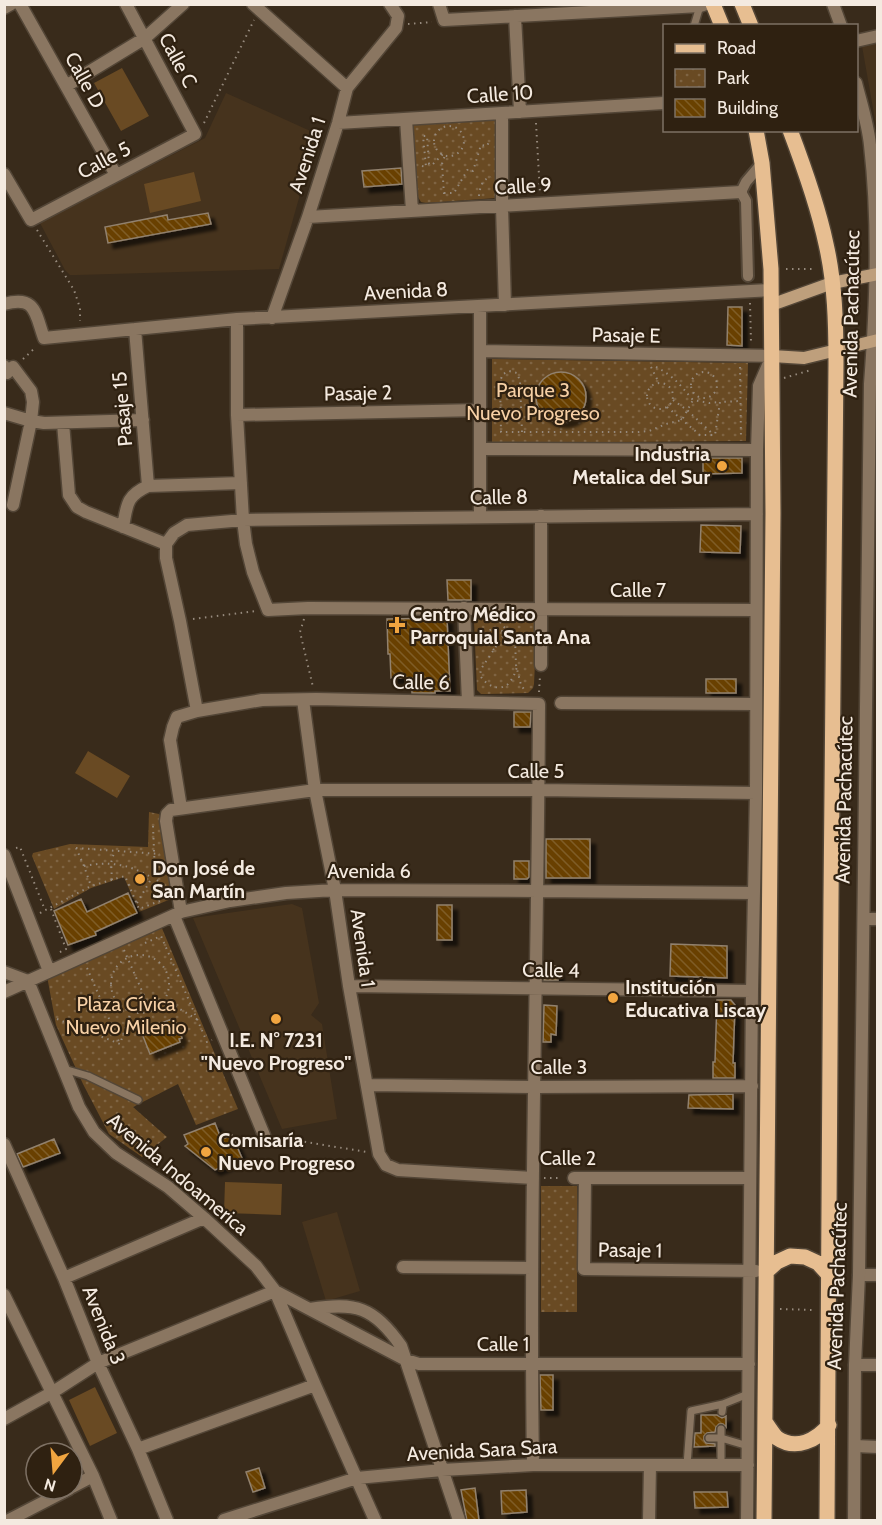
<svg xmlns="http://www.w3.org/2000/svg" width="882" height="1525" font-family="Cabin,sans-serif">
<defs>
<pattern id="park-dots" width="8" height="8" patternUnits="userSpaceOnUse" patternTransform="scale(1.5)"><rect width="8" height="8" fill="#694a23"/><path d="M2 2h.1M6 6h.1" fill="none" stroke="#7f6443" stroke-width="1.8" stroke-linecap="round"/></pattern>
<pattern id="building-back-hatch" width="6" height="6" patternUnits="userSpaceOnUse" patternTransform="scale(1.5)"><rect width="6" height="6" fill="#694100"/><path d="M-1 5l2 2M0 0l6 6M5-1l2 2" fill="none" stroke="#7f5d25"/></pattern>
<filter id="shadow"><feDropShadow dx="5.5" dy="5.5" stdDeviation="1.5" flood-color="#0009"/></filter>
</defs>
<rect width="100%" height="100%" fill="#392b1b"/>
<path fill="#46331d" d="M877,43H878L877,131L862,46Z
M226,93L317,134L279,269L77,275H70L65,270L40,223L205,138Z
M292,904L302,908L319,1003L311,1015L322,1024L337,1119L282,1129L193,918Z
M337,1212L360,1291L326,1301L302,1222Z"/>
<path fill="#694a23" d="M122,68L149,116L121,131L94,83Z
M194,172L201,201L150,213L144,184Z
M88,751L130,776L117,798L75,773Z
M225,1182L282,1184L281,1215L224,1213Z
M95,1387L117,1433L90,1446L69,1400Z"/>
<path fill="url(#park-dots)" d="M493,117L498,121L499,195L496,198L426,203L421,202L418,197L411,127L418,122Z
M492,359L748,363L746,441L492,443Z
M485,614L532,615L535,617L537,619L534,684L533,688L528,693L485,694H481L477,690L474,621L479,615Z
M149,812L159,814L163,819L172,894L171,899L139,912L124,877L91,888L54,909L32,856L33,853L70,844L148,847Z
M161,926L238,1109L196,1125L178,1084L133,1107L167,1137L142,1157L109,1134L83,1084L56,1025L47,976Z
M541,1186H577V1312H541Z"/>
<path fill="url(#building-back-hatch)" stroke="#91816e" stroke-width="1.5" filter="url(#shadow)" d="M401,168L402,184L364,187L362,171Z
M208,213L211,224L108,243L105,227L167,215L168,220Z
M728,307H742V346L727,345Z
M536 397a25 25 0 1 1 50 0a25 25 0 1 1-50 0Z
M703,458H742V473L703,474Z
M701,525L741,526L740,553L700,552Z
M447,580H471V600H448Z
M447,618L450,691H435V693H412V678H391L390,654H388L387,619Z
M706,679H736V693H706Z
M514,712H531L530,727H514Z
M546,839H590V878H546Z
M514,861H529V877L527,879H514Z
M128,893L137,913L95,932L96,935L68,945L54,911L81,899L87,912Z
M437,905H452V940H437Z
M671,944L727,946V978L670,976Z
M544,966H558V980H544Z
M717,1000H731L735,1005L733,1063H735V1078H713V1062H715Z
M544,1005L557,1006L556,1035L551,1034V1042H543Z
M172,1019L174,1024L176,1023L182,1038L179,1039L180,1042L150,1054L141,1031Z
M733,1094V1109L688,1108L689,1095Z
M215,1123L220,1136L224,1135L225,1138L232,1135L242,1158L215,1170L185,1146L188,1144L184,1135Z
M54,1139L60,1153L23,1167L17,1154Z
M540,1375H553V1410H541Z
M701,1415H717L722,1418L726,1416V1427L723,1424H719L716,1427L715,1432L707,1433L704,1436V1440L706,1443L715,1444V1446L694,1447L695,1433H701Z
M259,1468L265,1488L253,1492L246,1472Z
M475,1488L479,1521H467L461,1490Z
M526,1490L527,1512L502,1514L501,1491Z
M694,1492H727L728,1507L695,1508Z"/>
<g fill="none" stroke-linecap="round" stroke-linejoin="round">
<defs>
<path id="service" d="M694,26L700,6
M64,1069L88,1076L138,1100
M722,1412L723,1404L748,1394
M721,1429V1438L748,1446
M709,1438H721V1465
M687,1465L691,1411L723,1404"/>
<path id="pedestrian" d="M748,276L746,201L741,192L746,182L762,163"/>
<path id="minor" d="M20,4L116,175
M253,4L347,88
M439,4L444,20L700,6L706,4
M4,8L11,4
M515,16L520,112
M856,41L878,36
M66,86L145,38L183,4
M502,113V207L505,305
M406,119L412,211
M338,123L664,103
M4,174L31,220L195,134L126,4
M308,217L741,192
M4,304C36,295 35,313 44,338L237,319L771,290
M480,307V517
M272,318L308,217L338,123L347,88L396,28L398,16L390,4
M237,319V415L243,520L246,544L253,572L268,610L308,608L756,610
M135,329L148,486
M480,351L772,356L759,386L757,450L756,793L752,991L747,1520
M4,366L7,373
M4,413L31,421L44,423L143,420
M237,415L480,410
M63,423L69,495L77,507L86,512L166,544
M480,449L757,450
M13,505L31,421L33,402L31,391L13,367
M123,527C127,505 126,496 148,486L241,483
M464,608L468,702
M541,665V516
M303,700L315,790L335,890L349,986L379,1154L386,1165L398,1170L533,1178
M561,703L756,704
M197,711L180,621L166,558V544L174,533L187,525L243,520L757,514
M181,808L170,740L173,727L177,717L197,711L262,700L316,699L539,704C538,958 529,1211 533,1465
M4,855L49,971
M181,912L166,821L167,814L171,810L315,790H539L756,793
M174,916L264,1135
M864,919H878
M4,972L28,981L79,1107L94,1132L116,1153L168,1187L204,1218L256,1266L275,1291L315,1385L375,1520
M349,986L752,991
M4,992L181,912L230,901L286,893L335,890L538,891L753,893
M367,1085L534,1087L752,1086
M4,1144L64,1278L98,1363L138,1449L167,1520
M574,1178H750
M585,1178L584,1269L756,1271
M403,1267L532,1268
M859,1275H878
M64,1278L204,1218
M4,1295L93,1476L111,1520
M310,1309C356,1302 374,1307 401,1346L459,1520
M855,1365H878
M4,1419L53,1392L98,1363L275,1291L406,1360L419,1364H749
M855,1446L878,1447
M138,1449L315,1385
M72,1487L93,1476
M9,1520L69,1489
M224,1520L357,1478L442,1470L533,1465H748
M649,1520L650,1465"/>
<path id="tertiary" d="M833,4L841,26
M854,1520L855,1365L859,1275L870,384C876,305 879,224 870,145C868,124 861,103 856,83"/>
<path id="secondary" d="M771,305L832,283L878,274
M772,356L804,358L878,340"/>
<path id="primary" d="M713,4L722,26
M742,4L751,26
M756,130L762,163L771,269L773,513L764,1520
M790,130C804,167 818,206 826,244C835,283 836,324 836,363L831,899L827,1520
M767,1271L777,1262L790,1256L805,1257L818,1263L828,1274
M765,1422C769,1427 773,1434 777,1438C796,1451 817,1440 829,1425"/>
</defs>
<use href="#service" stroke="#534637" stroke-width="10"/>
<use href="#pedestrian" stroke="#534637" stroke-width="14"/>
<use href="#minor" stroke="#534637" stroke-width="15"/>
<use href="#tertiary" stroke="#534637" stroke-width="15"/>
<use href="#secondary" stroke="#534637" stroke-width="15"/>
<use href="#primary" stroke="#534637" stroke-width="18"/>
<path stroke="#968a7d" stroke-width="2" stroke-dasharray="1.5 4.5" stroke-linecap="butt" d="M408,24L432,22
M204,123L254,20
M536,123L540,193
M434 141a15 15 0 1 1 30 0a15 15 0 1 1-30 0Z
M422,166L426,167L423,136H427L429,164L432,165L443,154
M444,193H454L468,169L473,171L481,145L487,146L489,142
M444,194L442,164L445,155
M479,196C480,187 482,179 491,177
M37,230L74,290L80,308V321
M786,269H816
M750,303L751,342
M23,359L36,347
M651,367L659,383
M656,367C674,376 680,385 693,400L709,403L720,402
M740,367L741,439
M691 385a13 13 0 1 1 26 0a13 13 0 1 1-26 0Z
M784,378L811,370
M647 396a13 13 0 1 1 26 0a13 13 0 1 1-26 0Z
M673,400L687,410L714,435
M667,407L700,435H715L720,402L740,401
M522,432L520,381L517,373L509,371L503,374L500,381L501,432H639L649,431L666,424L682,420L693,400
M193,619L256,611
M304,619L300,632L313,687
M500,622L515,640L516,665L521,685L526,692
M494,650L487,641L486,633C491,628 497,628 502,631L503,636L481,669L480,675C485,685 499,692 508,684C513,679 515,673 517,667
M539,692L540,676
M153,826L155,874
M16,848L20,847L45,910
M76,848L160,854
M76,848L84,866L91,886
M84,866C108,861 128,864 149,876
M112,880L111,863L114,853
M157,880L164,887
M137,903L150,881
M51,909L66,949L58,953
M40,913L91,886L125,876L139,909L167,898
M145,943L161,936L207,1042L212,1040
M124,950L153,1016
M111 984a29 29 0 1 1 58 0a29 29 0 1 1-58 0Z
M87,968L120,1044
M165,1000L198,1020
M57,1019L120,1044L131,1012
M275,1137L367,1152
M544,1178H562
M780,1309L813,1310"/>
<use href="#service" stroke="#8a7661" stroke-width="7"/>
<use href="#pedestrian" stroke="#8a7661" stroke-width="10"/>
<use href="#minor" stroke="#8a7661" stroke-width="12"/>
<use href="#tertiary" stroke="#8a7661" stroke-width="12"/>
<use href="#secondary" stroke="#be9f7c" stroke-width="12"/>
<use href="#primary" stroke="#e7be91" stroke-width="15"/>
</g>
<g fill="#f1a540" stroke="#2f2111" stroke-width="2">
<circle cx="722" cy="466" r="6"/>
<path d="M394 616h6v6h6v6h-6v6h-6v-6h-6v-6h6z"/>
<circle cx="140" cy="879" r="6"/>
<circle cx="613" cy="998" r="6"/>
<circle cx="276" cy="1019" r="6"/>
<circle cx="206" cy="1152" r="6"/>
</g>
<g text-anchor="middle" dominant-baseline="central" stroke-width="4.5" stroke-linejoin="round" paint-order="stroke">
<g font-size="20" fill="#f4eae0" stroke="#2f2111">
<text transform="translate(178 60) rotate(62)">Calle C</text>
<text transform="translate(85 80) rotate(61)">Calle D</text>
<text transform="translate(500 94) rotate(-4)">Calle 10</text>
<text transform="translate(307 155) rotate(-72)">Avenida 1</text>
<text transform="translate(104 160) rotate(-28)">Calle 5</text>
<text transform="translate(523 186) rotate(-3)">Calle 9</text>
<text transform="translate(406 291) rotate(-3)">Avenida 8</text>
<text transform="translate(851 314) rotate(-89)">Avenida Pachacútec</text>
<text transform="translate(626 335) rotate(1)">Pasaje E</text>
<text transform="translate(358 393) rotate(-1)">Pasaje 2</text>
<text transform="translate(122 409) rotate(-95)">Pasaje 15</text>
<text transform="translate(499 497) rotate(-1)">Calle 8</text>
<text x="638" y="590">Calle 7</text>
<text transform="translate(421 682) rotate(1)">Calle 6</text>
<text x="536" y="771">Calle 5</text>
<text transform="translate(844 800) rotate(-89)">Avenida Pachacútec</text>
<text x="369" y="871">Avenida 6</text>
<text transform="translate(363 948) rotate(82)">Avenida 1</text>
<text transform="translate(551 970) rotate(1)">Calle 4</text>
<text x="559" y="1067">Calle 3</text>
<text x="568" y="1158">Calle 2</text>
<text transform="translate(178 1174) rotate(40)">Avenida Indoamerica</text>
<text transform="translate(630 1250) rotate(1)">Pasaje 1</text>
<text transform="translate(837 1286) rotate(-88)">Avenida Pachacútec</text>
<text transform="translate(104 1325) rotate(68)">Avenida 3</text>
<text x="503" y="1344">Calle 1</text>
<text transform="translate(482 1450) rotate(-3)">Avenida Sara Sara</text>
</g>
<g font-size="20" fill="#f7d0a5" stroke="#2f2111">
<text x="533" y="390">Parque 3<tspan x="533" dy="23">Nuevo Progreso</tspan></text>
<text x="126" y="1004">Plaza Cívica<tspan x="126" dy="23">Nuevo Milenio</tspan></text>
</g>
<g font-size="20" font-weight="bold" fill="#f4eae0" stroke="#2f2111" text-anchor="start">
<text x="710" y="454" text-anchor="end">Industria<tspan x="710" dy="23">Metalica del Sur</tspan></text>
<text x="410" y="614">Centro Médico<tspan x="410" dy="23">Parroquial Santa Ana</tspan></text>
<text x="152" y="868">Don José de<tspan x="152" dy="23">San Martín</tspan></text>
<text x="625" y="987">Institución<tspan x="625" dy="23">Educativa Liscay</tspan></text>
<text x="276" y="1040" text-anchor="middle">I.E. N° 7231<tspan x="276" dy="23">"Nuevo Progreso"</tspan></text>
<text x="218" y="1140">Comisaría<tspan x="218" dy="23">Nuevo Progreso</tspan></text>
</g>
</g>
<rect width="882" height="1525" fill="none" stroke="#f4eae0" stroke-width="12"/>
<rect x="663" y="24" width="195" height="108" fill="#2f2111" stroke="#7e7164" stroke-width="1.5"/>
<rect x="675" y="44" width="30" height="9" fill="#e7be91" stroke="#7e7164" stroke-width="1.5"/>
<text x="717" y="54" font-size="18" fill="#f4eae0">Road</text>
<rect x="675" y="69" width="30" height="18" fill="url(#park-dots)" stroke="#7e7164" stroke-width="1.5"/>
<text x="717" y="84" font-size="18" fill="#f4eae0">Park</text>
<rect x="675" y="99" width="30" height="18" fill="url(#building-back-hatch)" stroke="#7e7164" stroke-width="1.5"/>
<text x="717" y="114" font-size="18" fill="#f4eae0">Building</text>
<g transform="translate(54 1471) rotate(196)"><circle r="28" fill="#2f2111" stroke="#7e7164" stroke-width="1.5"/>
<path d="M0-4.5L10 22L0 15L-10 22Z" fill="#f1a540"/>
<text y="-9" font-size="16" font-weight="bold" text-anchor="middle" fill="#f4eae0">N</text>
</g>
</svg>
